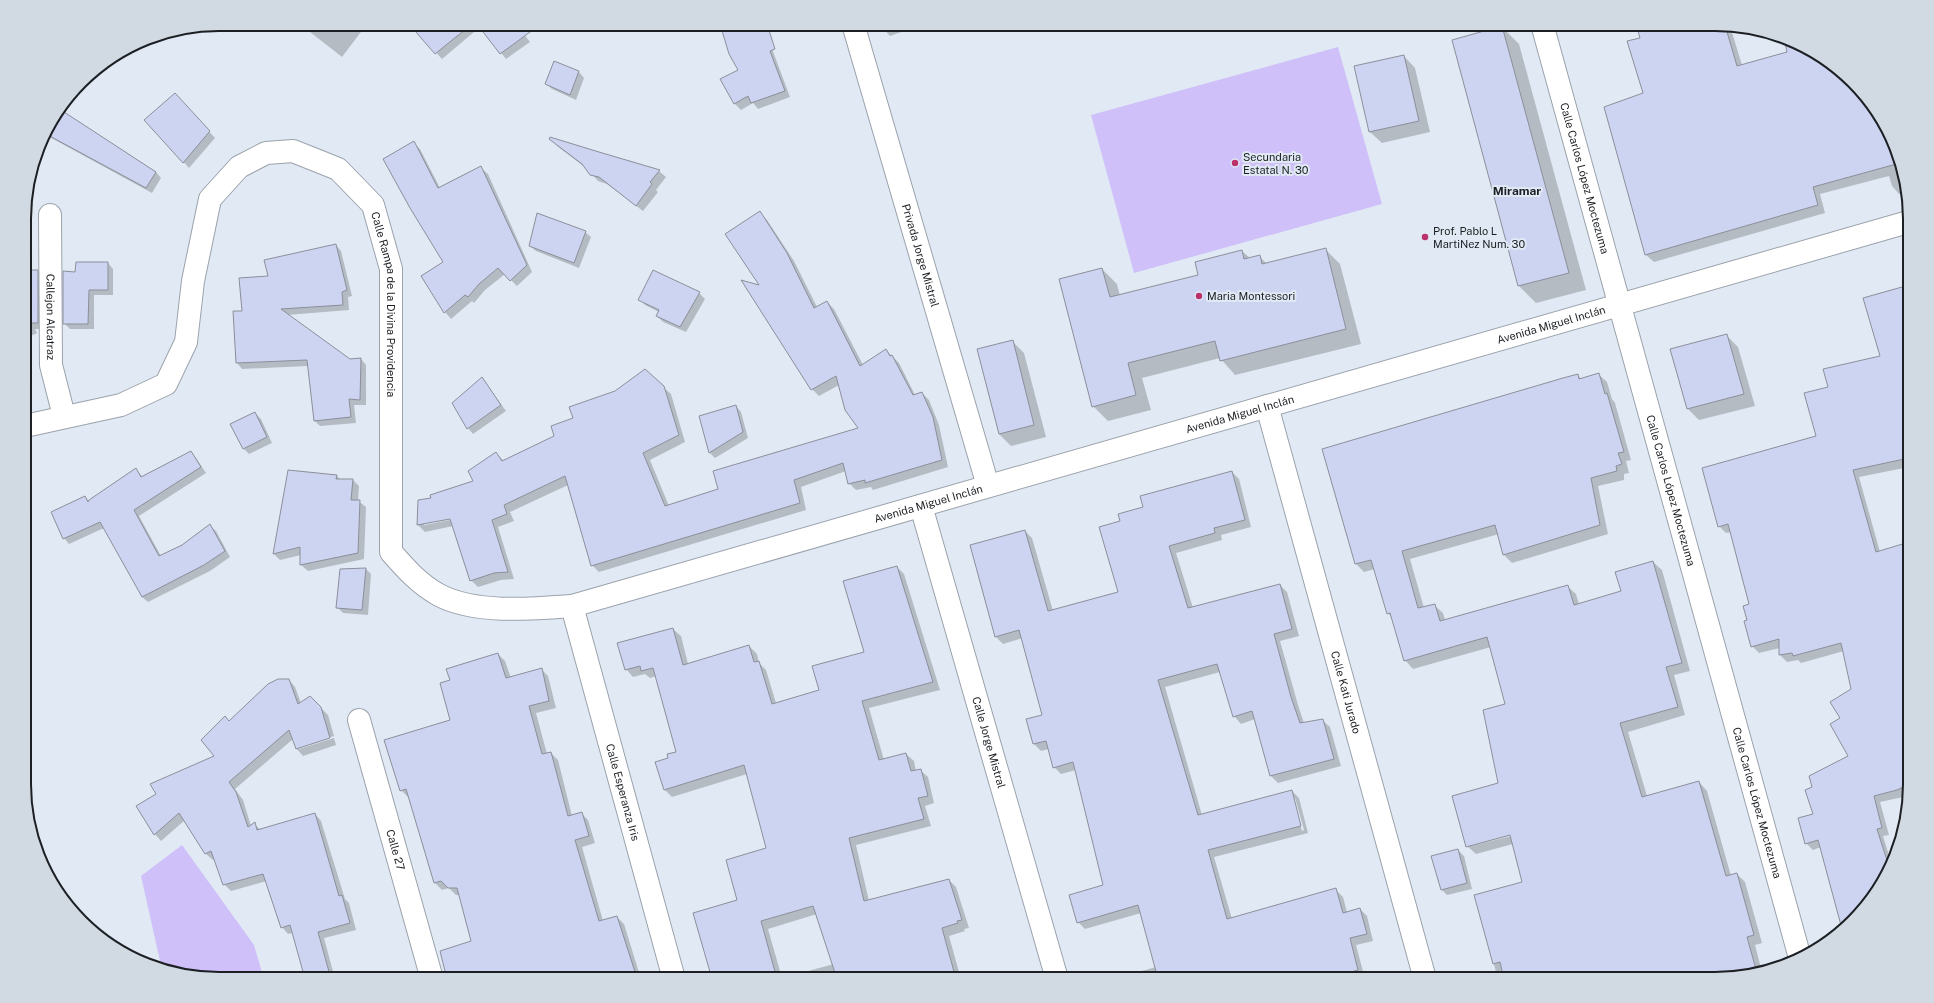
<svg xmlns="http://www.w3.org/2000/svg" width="1934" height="1003" font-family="'Public Sans',sans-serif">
<rect width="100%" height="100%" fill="#e1eaf4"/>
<path fill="#cfc0f9" d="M1338,47L1382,204L1134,273L1091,115Z
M182,845L254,945L264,979H219L169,972L162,970L141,876Z"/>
<path fill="#0003" fill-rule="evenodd" d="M306,24H367L342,57L310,32L305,26Z
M413,24H516L530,42L506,59L480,27L442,59L412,26Z
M879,24H924L890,36Z
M1637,24H1715L1730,26L1742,65L1789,53L1785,38L1801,44L1843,72L1877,111L1895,145L1908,192L1899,194L1892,186L1889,176L1820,194L1825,213L1654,262L1646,255L1644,94L1641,38Z
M1502,27L1519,44L1586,290L1536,303L1519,286Z
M768,38L790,97L758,109L753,103L741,110L735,104L722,79L739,70Z
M1404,56L1415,68L1430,132L1382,143L1370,132Z
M555,63L579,72L584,78L576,100L552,89L546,84Z
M180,100L215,138L189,168L146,120Z
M61,111L156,172L161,178L152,193L44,134Z
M551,138L659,171L666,177L656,190L658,192L643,211L607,184L598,181L586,168L557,146Z
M414,143L420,149L440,188L481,168L488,174L532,272L517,286L505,274L485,290L474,303L472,301L451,319L445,312L444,262Z
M760,213L767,220L794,261L817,307L827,302L834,309L863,365L886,350L899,363L915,395L922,393L929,400L939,425L948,467L873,490L871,487L856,490L849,483L846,471L801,487L806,510L599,572L592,565L568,485L510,512L514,521L498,527L514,579L501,580L478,587L471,580L453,526L425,532L418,525L419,501L432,498L474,482L496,453L504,461L663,387L671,394L685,442L650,460L669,506L719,490L860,429L839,385L819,396L812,389L761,286ZM455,517V519L424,525V523Z
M585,232L591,237L579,268L536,251L530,246Z
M336,245L341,251L352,296L348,297L349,310L287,315L350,360L361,359L366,365V405H354L356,423L320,426L315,421L308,366L242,369L237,363L243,312L269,276Z
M1325,249L1340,264L1361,344L1235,375L1220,358L1142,378L1151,410L1108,421L1093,406L1102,269L1117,284L1120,296L1199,275L1242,251L1250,258L1259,256L1267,264Z
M108,263L113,269V295H94V329H70L64,323L76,273Z
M25,271H37L43,277L44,329H35L37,333L25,339Z
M1909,286V467L1859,477L1880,552L1909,544L1910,784L1908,796L1880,802L1889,835L1883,836L1892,865L1861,913L1843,929L1821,847L1813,850L1806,843L1814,815L1813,788L1849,757L1842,719L1852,690L1844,651L1801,663L1798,660L1787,662L1780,655V648L1759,653L1752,646L1748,621L1750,605L1731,532L1726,533L1719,526L1817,437L1829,388L1882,357Z
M699,293L705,299L686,332L663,322L657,316L659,312L645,305L640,299Z
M1726,335L1738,347L1755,406L1699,420L1688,409Z
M1012,341L1024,353L1046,437L1011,446L999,434L978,350Z
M1598,374L1607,382L1612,399L1615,403L1631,460L1626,461L1629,473L1624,474V480L1598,486L1608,534L1512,563L1504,555L1499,534L1410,559L1424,608L1434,605L1443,613L1445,620L1567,586L1576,594L1579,604L1622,592L1653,562L1662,570L1690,671L1674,675L1685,715L1628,732L1647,796L1699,782L1707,791L1731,876L1737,874L1745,882L1762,943L1755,945L1762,972L1727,979H1498L1475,896L1523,883L1513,844L1476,854L1467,846L1500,784L1506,705L1491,647L1413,669L1405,660L1393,619L1388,613L1375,569L1364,572L1356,564L1578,375L1581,379ZM1514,833L1515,835L1471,846V844Z
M482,378L506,411L473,434L468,428Z
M736,406L741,412L748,438L715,458L710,453Z
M255,413L261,419L272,443L249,454L243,448Z
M191,452L196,458L206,473L139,516L161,556L182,545L210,526L216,531L230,557L210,571L148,602L142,597L104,528L69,544L64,538L85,497L89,501L136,470L143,477Z
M289,471L337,476L341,480H353L359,486L358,501L366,507L364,559L308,571L301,565V555L280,560L274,554Z
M1232,472L1239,479L1251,527L1221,535L1222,540L1176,553L1193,608L1280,585L1287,592L1299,636L1280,641L1298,705L1304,723L1322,720L1330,727L1341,766L1278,783L1271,776L1255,719L1241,724L1234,716L1220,672L1165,687L1202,815L1292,791L1299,798L1308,833L1214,857L1232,919L1336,890L1343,897L1347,912L1360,909L1367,916L1373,941L1356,945L1365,979H1113L1156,967L1141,913L1085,929L1078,922L1105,886L1076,770L1061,774L1054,767L1049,749L1041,751L1034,744L1043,716L1023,638L1003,644L996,637L972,546L1025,531L1032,538L1053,611L1119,593L1121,522L1144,508ZM1293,798H1295L1304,830L1302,831Z
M897,567L904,574L940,690L869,708L884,760L906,754L914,761L916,771L920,770L928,777L934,803L925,806L931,826L856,845L869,901L949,880L956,887L969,928L964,929L965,931L949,936L961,979H713L738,900L768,849L747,774L672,797L665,790L656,762L669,758L677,753L656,676L650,678L645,674L633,677L626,669L673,629L681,636L688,664L749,646L757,654L759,663L766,670L776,703L820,691L866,653ZM817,914L834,964L782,978L768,929Z
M366,569L371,574L368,615L343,613L337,607Z
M498,654L505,661L511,678L541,669L548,676L556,708L536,713L547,754L551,753L558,760L572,816L581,813L588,820L595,843L582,847L603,921L617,917L624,924L641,979H448L472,942L460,895H456L449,888L442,890L435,883L410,797H408L401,790L451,721V681Z
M289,680L295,687L301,703L310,697L328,715L334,736L299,747V749L334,738L336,745L303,756L297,749L293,739L235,789L243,800L251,826L254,824L261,830L315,814L321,821L345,899L349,903L356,930L324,938L335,979H306L293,933L288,934L282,927L267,881L231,891L224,884L215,859L213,860L206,854L185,820L161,841L155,834L216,756L229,722Z
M1458,850L1464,856L1472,889L1447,895L1442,890Z"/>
<path fill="#cdd4f2" stroke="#8c8f9a" d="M409,24H472L435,54Z
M477,24H541L500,54Z
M720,24H767L775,49L770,51L785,91L751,103L748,96L734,104L720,79L738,70L729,54Z
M1636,24L1725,25L1737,66L1787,52L1784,38L1801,44L1843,72L1877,111L1895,145L1900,163L1813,187L1818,205L1645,255L1604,107L1643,93L1627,41L1640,38Z
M1502,26L1569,273L1518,286L1452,40Z
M1404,55L1419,121L1369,132L1354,66Z
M554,61L579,71L570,95L545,84Z
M175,93L210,131L183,163L144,120Z
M61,110L156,172L146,188L44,133Z
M550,137L599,152L660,170L650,182L652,184L636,206L599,177L590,175L582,164L549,139Z
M414,141L438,188L481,166L527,265L510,281L498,268L479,284L468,297L465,295L444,313L421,276L443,262L410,208L383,159Z
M760,211L787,253L814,308L827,301L860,366L886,349L890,356L892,355L913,395L922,392L933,417L942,460L865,483V480L848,484L843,463L794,480L800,503L591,566L565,476L504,505L507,514L492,520L508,572L494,573L470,581L450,519L417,525L418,500L431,498L430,495L473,481L468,471L496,452L502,461L554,436L551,426L573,418L569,407L615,391L645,369L664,386L679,435L643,453L665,506L718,489L713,471L858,428L845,410L836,376L811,390L741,280L759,285L725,234Z
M537,213L586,231L574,263L529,246Z
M336,244L347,290L342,292L343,305L281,309L350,359L361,358L360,400L349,399L351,417L314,421L307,360L236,363L233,311H242L239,278L268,276L264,260Z
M1326,248L1346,329L1220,361L1215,341L1128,363L1136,395L1092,407L1059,279L1102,268L1110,297L1198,275L1195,262L1242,250L1244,259L1260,255L1262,264Z
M76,262H108V290H89L88,324H63V271L75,272Z
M25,270H38V323H25Z
M653,270L700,292L680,327L656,316L659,310L638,300Z
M1909,285V458L1853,470L1876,552L1909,542L1910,784L1897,790L1874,796L1882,828L1877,829L1890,870L1861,913L1842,929L1818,840L1805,844L1798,818L1813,814L1805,790L1812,787L1809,776L1848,756L1830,724L1840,718L1830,702L1851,689L1841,643L1793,656L1792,653L1779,655V639L1751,647L1744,621L1747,620L1743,606L1749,604L1728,524L1718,527L1702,468L1816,436L1804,393L1828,387L1823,369L1880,356L1863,298Z
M1727,334L1744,394L1687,409L1670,349Z
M1013,340L1034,425L999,434L977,349Z
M1599,373L1605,394L1607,393L1624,452L1618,453L1622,464L1616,466L1617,471L1591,478L1600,525L1503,555L1495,525L1402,551L1418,608L1435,604L1440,621L1568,585L1574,605L1621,591L1615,572L1653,561L1682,663L1666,667L1678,707L1620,723L1642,797L1699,781L1726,876L1737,873L1754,935L1747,937L1757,973L1727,979H1504L1500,962L1493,964L1474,895L1522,882L1510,835L1466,847L1452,796L1498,783L1483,710L1505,704L1487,637L1404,661L1390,613L1387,614L1371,560L1355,564L1322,449L1563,378L1578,374L1579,379Z
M482,377L501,405L467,429L452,403Z
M736,405L743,432L709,453L699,416Z
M255,412L267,437L243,449L230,424Z
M191,451L201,467L134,510L159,556L182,545L210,524L225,551L204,565L142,597L100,522L63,539L51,512L85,496L88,502L89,500L136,468L141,477Z
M288,470L337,475L336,479H353L351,500H360L358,553L300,565V547L273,554Z
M1232,471L1245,520L1214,528L1215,533L1169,546L1188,608L1280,584L1292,629L1274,634L1291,697L1300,723L1323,719L1334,759L1270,776L1252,711L1233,717L1217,664L1158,680L1198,815L1292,790L1301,826L1208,850L1227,919L1336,888L1343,913L1360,908L1367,934L1350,938L1358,970L1326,979H1158L1138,905L1077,923L1069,895L1103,885L1073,762L1053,768L1046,741L1033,744L1026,719L1042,715L1019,630L995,637L970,545L1025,530L1048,611L1118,592L1099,527L1120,521L1118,514L1143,507L1140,496Z
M897,566L933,682L862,701L879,760L906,753L911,771L921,769L928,796L918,798L924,819L849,838L864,901L949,879L962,920L957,921L958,923L942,928L956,979H837L813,906L761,921L777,979H712L693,913L737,900L726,860L766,848L744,765L664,790L655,762L668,758L667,754L676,752L653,668L641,671L640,666L625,670L617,643L673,628L683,665L749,645L754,662L759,661L772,704L819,690L812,666L864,652L843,581Z
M366,568L362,610L336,608L340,569Z
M498,653L506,678L542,668L549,701L529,706L542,754L551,752L568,816L582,812L589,836L575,840L599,921L617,916L636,975L622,979H447L440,951L471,941L457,888H448L441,881L434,883L406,789L400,791L384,740L450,720L440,683L450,680L446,669Z
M278,679H289L298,704L310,696L321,707L330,738L296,749L289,730L229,782L236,792L248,827L255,822L257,830L315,813L339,896L342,895L350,923L318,932L331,979H305L290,925L281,928L263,874L223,885L211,851L205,854L179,813L154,835L136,806L156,794L150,784L214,756L201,740L225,716L229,721L268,684Z
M1458,849L1467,883L1441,890L1431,856Z"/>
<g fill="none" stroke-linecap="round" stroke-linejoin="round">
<defs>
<g id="minor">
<path id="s1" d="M853,24L988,486"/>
<path id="s2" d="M1542,24L1800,958"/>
<path id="s3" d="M50,215L51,365L64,416"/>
<path id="s4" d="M1267,406L1425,979"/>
<path id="s5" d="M921,506L1057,979"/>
<path id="s6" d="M359,720L432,979"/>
</g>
<g id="secondary">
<path id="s7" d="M25,426L121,405L166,384L186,342L193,281L210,199L239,167L266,153L293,151L338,169L373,205L391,269V552C405,568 419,584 439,595C475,614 532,609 572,606L1908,222"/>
<path id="s8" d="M572,606L674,979"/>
</g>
</defs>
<use href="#minor" stroke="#9ba2ac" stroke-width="24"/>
<use href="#secondary" stroke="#9ba2ac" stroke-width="24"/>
<use href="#minor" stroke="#fff" stroke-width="22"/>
<use href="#secondary" stroke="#fff" stroke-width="22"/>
</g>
<g fill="#bb316c" stroke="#e1eaf4" stroke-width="1.5">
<circle cx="1235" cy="163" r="4"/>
<circle cx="1425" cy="237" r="4"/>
<circle cx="1199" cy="296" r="4"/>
</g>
<g text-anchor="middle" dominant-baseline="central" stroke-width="4" stroke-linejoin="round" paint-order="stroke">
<g font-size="11" fill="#1c1f23" stroke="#e1eaf4" text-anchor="start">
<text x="1243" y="157">Secundaria<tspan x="1243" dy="13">Estatal N. 30</tspan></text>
<text x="1433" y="231">Prof. Pablo L<tspan x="1433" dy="13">MartiNez Num. 30</tspan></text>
<text x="1207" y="296">Maria Montessori</text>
</g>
<g font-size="11" fill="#1c1f23" stroke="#e1eaf4">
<text stroke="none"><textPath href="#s2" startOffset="160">Calle Carlos López Moctezuma</textPath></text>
<text stroke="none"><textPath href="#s1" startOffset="241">Privada Jorge Mistral</textPath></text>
<text stroke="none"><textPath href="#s7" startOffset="640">Calle Rampa de la Divina Providencia</textPath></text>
<text stroke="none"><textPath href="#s3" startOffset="102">Callejon Alcatraz</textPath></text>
<text stroke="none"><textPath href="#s7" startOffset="2107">Avenida Miguel Inclán</textPath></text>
<text stroke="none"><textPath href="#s7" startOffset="1783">Avenida Miguel Inclán</textPath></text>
<text stroke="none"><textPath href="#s2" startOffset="484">Calle Carlos López Moctezuma</textPath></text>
<text stroke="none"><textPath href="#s7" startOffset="1459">Avenida Miguel Inclán</textPath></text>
<text stroke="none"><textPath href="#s4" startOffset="297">Calle Kati Jurado</textPath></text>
<text stroke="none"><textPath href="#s5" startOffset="246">Calle Jorge Mistral</textPath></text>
<text stroke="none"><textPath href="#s8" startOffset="193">Calle Esperanza Iris</textPath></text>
<text stroke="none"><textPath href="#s2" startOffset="808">Calle Carlos López Moctezuma</textPath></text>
<text stroke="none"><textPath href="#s6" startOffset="135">Calle 27</textPath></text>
</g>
<g font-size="12" font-weight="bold" fill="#1c1f23" stroke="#e1eaf4">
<text x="1517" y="191">Miramar</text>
</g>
</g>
<path d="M0 0H1934V1003H0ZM219 31H1715A188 188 0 0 1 1903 219V784A188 188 0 0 1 1715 972H219A188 188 0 0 1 31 784V219A188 188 0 0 1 219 31Z" fill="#d1dae3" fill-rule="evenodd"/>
<path fill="none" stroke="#1c1f23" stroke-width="2" d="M219 31H1715A188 188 0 0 1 1903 219V784A188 188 0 0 1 1715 972H219A188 188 0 0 1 31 784V219A188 188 0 0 1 219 31Z"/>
</svg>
